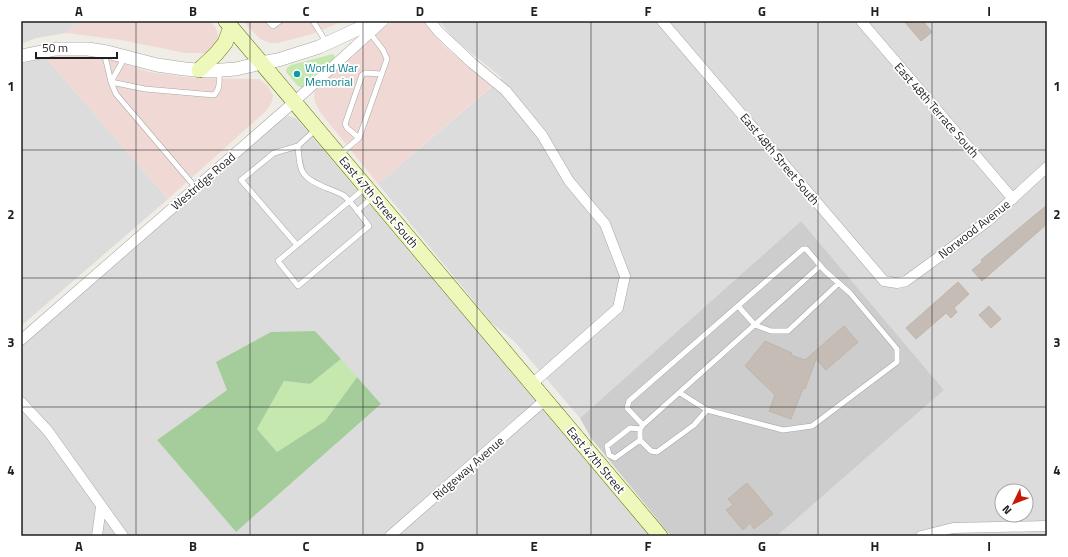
<svg xmlns="http://www.w3.org/2000/svg" width="1068" height="557" font-family="'Titillium Web',sans-serif">
<rect width="100%" height="100%" fill="#efede5"/>
<path fill="#dddcdc" fill-rule="evenodd" d="M21,21H80L66,33L36,38L21,44Z
M439,21H1047V536H777L944,390L801,221L580,418L515,342L491,322L378,184L502,78L455,40ZM1002,491H1026V515H1002Z
M45,57L168,199L21,326V64Z
M288,116L296,118L409,251L653,536H21V346L278,122ZM315,331L381,404L236,532L157,440L227,390Z"/>
<path fill="#f0d9d5" d="M80,21H210L216,28L219,40L206,53H185L121,40L66,33Z
M243,21H344L312,34L278,43H270L260,39Z
M392,21H423L444,46L492,86L378,184L320,112L315,102L314,93L318,86L363,45Z
M68,55L107,58L149,72L193,78L259,79L268,86L273,95L272,102L265,112L168,199L45,57Z"/>
<path fill="#cdcdcd" d="M801,221L944,390L777,536H671L591,438L580,418Z"/>
<path fill="#c4e8ad" d="M333,54L335,57L327,66L316,72L302,88L297,85L286,72L287,68L291,65Z
M341,359L357,377L325,421L277,452L257,429L284,381L310,384Z"/>
<path fill="#a5cd9b" d="M315,331L341,359L310,384L284,381L257,429L277,452L325,421L357,377L381,404L236,532L157,440L227,390L216,362L271,332Z"/>
<path fill="#c4bcb5" stroke="#c1b5a8" d="M904,21H923L932,32L921,41Z
M1047,205V224L982,281L972,270L982,262L981,260Z
M958,282L969,294L954,308L957,312L951,318L946,313L916,339L906,328Z
M989,306L1001,319L991,328L979,315Z
M844,326L858,342L826,370L816,359L805,389L803,388L791,419L769,411L775,395L745,366L765,341L792,353L791,355L805,360Z
M747,483L773,514L754,529L750,523L743,530L726,510L733,505L728,499Z"/>
<g fill="none" stroke-linecap="round" stroke-linejoin="round">
<defs>
<path id="service" d="M268,21L273,26L280,21
M313,21L326,42
M104,52L111,82L116,94L196,188
M111,82L145,89L214,95C221,88 219,80 219,71
M111,82L125,57
M316,129L298,146C300,175 302,178 329,189C334,191 339,193 343,195C351,201 363,218 369,226L298,286L278,261L365,188
M359,138L347,128L345,124L362,75L365,73L381,74
M340,154L359,138L387,59L383,50L370,33
M357,211L373,197
M297,245L241,180L274,153L298,146
M738,306L755,325L771,331H788L839,283
M643,425L627,408L629,401L803,249H806L825,271L850,293L897,349V362L812,426L783,430L707,410L680,393
M640,440L651,451L657,452L694,425L707,410
M609,455L615,458L640,440V429L643,425L820,266
M609,455L607,446L630,428L640,429"/>
<path id="minor" d="M430,21L439,32L472,63L506,91L542,135L569,181L605,224L625,276L618,308L532,384
M662,21L884,281L897,283L906,281L988,221L1047,167
M861,21L1013,199
M21,340L294,102L383,21
M21,402L48,431L123,536
M97,536L101,507
M390,536L545,400
M921,536L953,528L1047,526"/>
<path id="tertiary" d="M21,56L56,49H88L107,52L157,65L185,69L208,71L236,69L261,63L278,60L319,47L358,29L371,21"/>
<path id="secondary" d="M226,21L660,536
M199,70L216,54L225,43L231,27"/>
</defs>
<use href="#service" stroke="#a6a6a6" stroke-width="6"/>
<use href="#minor" stroke="#a6a6a6" stroke-width="11"/>
<use href="#tertiary" stroke="#a6a6a6" stroke-width="14"/>
<use href="#secondary" stroke="#5e7408" stroke-width="16"/>
<use href="#service" stroke="#fff" stroke-width="5"/>
<use href="#minor" stroke="#fff" stroke-width="10"/>
<use href="#tertiary" stroke="#fff" stroke-width="13"/>
<use href="#secondary" stroke="#eff8bb" stroke-width="15"/>
</g>
<path fill="none" stroke="#1f1f1f" stroke-width="1" stroke-opacity="0.55" d="M136,21V536M250,21V536M363,21V536M477,21V536M591,21V536M705,21V536M818,21V536M932,21V536M21,150H1047M21,278H1047M21,407H1047"/>
<circle fill="#0f9aa8" stroke="#fff" stroke-width="1.5" cx="297" cy="74" r="4"/>
<g text-anchor="middle" dominant-baseline="central" stroke-width="3.5" stroke-linejoin="round" paint-order="stroke">
<g font-size="12" fill="#0d838f" stroke="#fff" text-anchor="start">
<text x="305" y="67">World War<tspan x="305" dy="14">Memorial</tspan></text>
</g>
<g font-size="12" fill="#1f1f1f" stroke="#fff">
<text transform="translate(937 110) rotate(49)">East 48th Terrace South</text>
<text transform="translate(780 159) rotate(50)">East 48th Street South</text>
<text transform="translate(203 181) rotate(-41)">Westridge Road</text>
<text transform="translate(379 202) rotate(50)">East 47th Street South</text>
<text transform="translate(974 229) rotate(-38)">Norwood Avenue</text>
<text transform="translate(596 460) rotate(50)">East 47th Street</text>
<text transform="translate(468 468) rotate(-41)">Ridgeway Avenue</text>
</g>
</g>
<rect width="1068" height="557" fill="none" stroke="#ffffff" stroke-width="44"/>
<g transform="translate(1014 503) rotate(227)"><circle r="19" fill="#ffffff" stroke="#a5a5a5"/>
<path d="M0-3L7 15L0 10L-7 15Z" fill="#c81806"/>
<text y="-6" font-size="11" font-weight="bold" text-anchor="middle" fill="#1f1f1f">N</text>
</g>
<path d="M36 52v6h81v-6" fill="none" stroke="#1f1f1f" stroke-width="2"/>
<text x="42" y="52" font-size="12" fill="#1f1f1f" stroke="#ffffff" stroke-width="3" paint-order="stroke">50 m</text>
<rect x="22" y="22" width="1024" height="513" fill="none" stroke="#1f1f1f" stroke-width="1.5"/>
<g font-size="13" text-anchor="middle" font-weight="bold" fill="#1f1f1f">
<text x="79" y="16">A</text>
<text x="193" y="16">B</text>
<text x="306" y="16">C</text>
<text x="420" y="16">D</text>
<text x="534" y="16">E</text>
<text x="648" y="16">F</text>
<text x="762" y="16">G</text>
<text x="875" y="16">H</text>
<text x="989" y="16">I</text>
<text x="11" y="91">1</text>
<text x="1057" y="91">1</text>
<text x="11" y="219">2</text>
<text x="1057" y="219">2</text>
<text x="11" y="347">3</text>
<text x="1057" y="347">3</text>
<text x="11" y="475">4</text>
<text x="1057" y="475">4</text>
<text x="79" y="551">A</text>
<text x="193" y="551">B</text>
<text x="306" y="551">C</text>
<text x="420" y="551">D</text>
<text x="534" y="551">E</text>
<text x="648" y="551">F</text>
<text x="762" y="551">G</text>
<text x="875" y="551">H</text>
<text x="989" y="551">I</text>
</g>
</svg>
